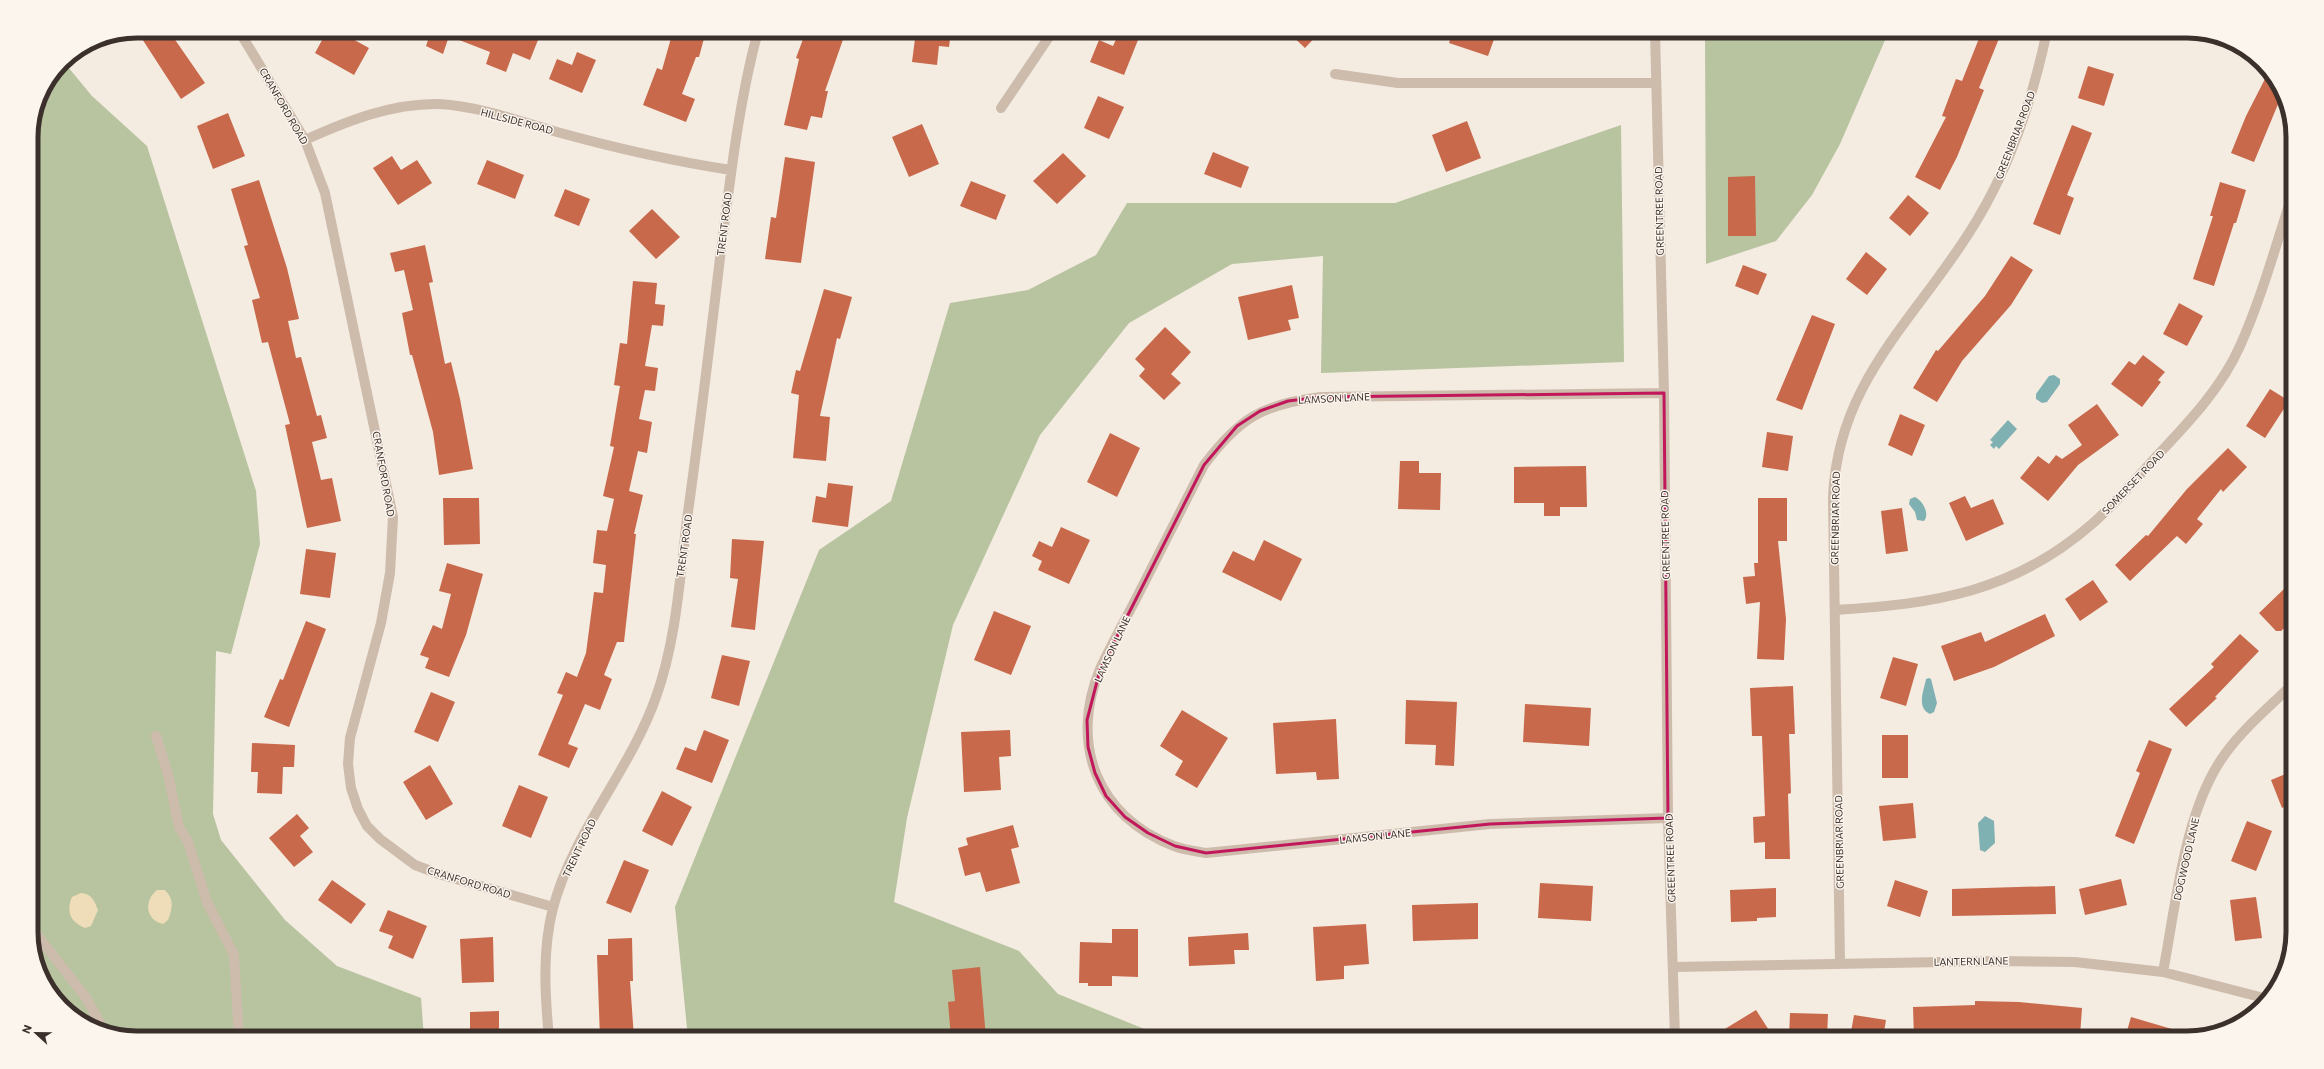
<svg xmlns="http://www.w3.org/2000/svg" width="2324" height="1069" font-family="Commissioner,sans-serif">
<rect width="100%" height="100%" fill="#f4ebe1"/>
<path fill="#b8c4a0" d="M1705,31H1889L1840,144L1812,195L1776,241L1706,264Z
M63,61L92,96L147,146L256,491L260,544L231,654L216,651L213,814L221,840L285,920L337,966L421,998L424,1038H137L96,1030L53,996L31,939V131L39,96Z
M1621,125L1624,362L1321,373L1323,256L1232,264L1129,323L1040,435L953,625L907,818L894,902L1019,951L1058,994L1152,1032L1181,1038H688L675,907L819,550L891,501L950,303L1028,290L1096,255L1127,203H1395Z"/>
<path fill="#efdcb8" d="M157,890H165C174,899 173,908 168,920L163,924C145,920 144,900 157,890Z
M81,893C92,894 94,900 98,910L91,926L85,928C70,922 66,911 72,897Z"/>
<path fill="#7fb0b2" d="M2054,375L2060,379V384L2047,402L2042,403L2036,399V394L2049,376Z
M2008,420L2017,429L1999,449L1996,446L1994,449L1990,445L1993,442L1990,440Z
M1915,497C1923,501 1930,514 1924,521L1917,520L1915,512L1909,504L1910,499Z
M1929,678L1931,679L1937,703L1934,712L1930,714C1916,708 1924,690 1926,679Z
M1985,816L1994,821L1995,843L1985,852L1980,850L1978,823Z"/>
<path fill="#c8694b" d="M137,31H169L205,83L181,99Z
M327,31H338L369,48L354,75L315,53Z
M431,31H531L540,35L530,60L513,53L506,72L486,64L490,52L449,36L443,54L426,46Z
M673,31H706L699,57H696L682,94L695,99L686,122L643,105L657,68L662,70Z
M806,31H846L825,91H828L822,118L811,116L807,130L784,125L799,59L796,58Z
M916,31H951L949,47L939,46L937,65L912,62Z
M1287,31H1321L1305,48Z
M1453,31H1497L1488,56L1449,43Z
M1982,31H2002L1979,88L1984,90L1957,157L1940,190L1915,177L1946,117L1942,116L1956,79L1962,81Z
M1119,33L1138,40L1124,75L1090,62L1099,40L1113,46Z
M577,52L596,60L582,93L549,79L557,59L572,65Z
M2088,66L2114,74L2104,106L2078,98Z
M2268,73L2275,78L2281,97L2254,162L2231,153L2246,116Z
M1098,96L1124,107L1109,139L1084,128Z
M228,113L245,156L213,169L197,126Z
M1467,121L1481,158L1446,172L1432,135Z
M922,124L939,164L909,177L892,137Z
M2072,125L2092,133L2067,195L2074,198L2060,235L2033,224Z
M1213,152L1249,167L1241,188L1204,174Z
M1063,153L1086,176L1057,204L1033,181Z
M392,156L401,170L417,160L432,183L398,205L373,168Z
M785,157L815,162L801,263L765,259L771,217L776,218Z
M487,160L524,175L515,199L477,184Z
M1755,176L1756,236H1728V177Z
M259,180L287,268L299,319L288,321L296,358L301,357L317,416L321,415L327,438L312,442L321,480L332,478L341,521L307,528L285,425L290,424L268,342L262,343L252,300L260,298L244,246L248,245L231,189Z
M971,181L1006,195L996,220L960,206Z
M2220,182L2246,190L2236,223H2234L2214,286L2193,279L2213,216H2210Z
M565,189L590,199L579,226L554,216Z
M1908,195L1929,213L1910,236L1889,218Z
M652,209L680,237L656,259L629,231Z
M425,245L433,282L429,283L445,364L451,362L460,399L473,469L439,475L433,432L412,355H410L402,313L413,310L404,270L395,272L390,253Z
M1866,252L1887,269L1867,295L1846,279Z
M2011,256L2033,270L2011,305L1962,361L1937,402L1913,388L1936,350L1938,351L1985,296Z
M1743,265L1767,274L1758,295L1735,286Z
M633,281L657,283L655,304L665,305L663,326L652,325L645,366L658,368L655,391L645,390L639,419L652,422L647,453L638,451L629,491L643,495L634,534H636L624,642H617L604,675L612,679L600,710L585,704L568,744L578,748L569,768L538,755L563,695L557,693L566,672L577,677L586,653L594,592L603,593L606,565L593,563L597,530L607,531L614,499L603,496L614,447L610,446L620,386L614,385L620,343L627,344Z
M1292,285L1299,318L1288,320L1291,330L1248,340L1238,297Z
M824,289L852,297L840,339L837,338L820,416L830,417L826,461L793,458L799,395L791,393L796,370L800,371Z
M2179,303L2203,316L2187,346L2163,334Z
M1812,315L1835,324L1802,410L1776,400Z
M1165,327L1191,352L1171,374L1181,383L1164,400L1139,376L1145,369L1135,359Z
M2143,355L2165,372L2158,380L2161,382L2142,407L2111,384L2129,361L2135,365Z
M2270,389L2289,401L2265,438L2246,426Z
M2097,404L2119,435L2078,465L2048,501L2020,478L2038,456L2049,464L2056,455L2062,459L2082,445L2068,425Z
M1900,414L1925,425L1912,456L1888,445Z
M1767,432L1793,436L1788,471L1762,467Z
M1110,433L1140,448L1117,497L1087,482Z
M2228,448L2247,467L2223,492L2221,489L2197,519L2203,524L2186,544L2177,536L2130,581L2115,565L2146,535L2148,536L2187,489Z
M1400,461H1419V473H1441L1440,510L1398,509Z
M1586,466L1587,507H1560V516H1544V503H1514V467Z
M828,483L853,486L848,527L812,522L816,496L826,498Z
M1965,496L1971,508L1993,499L2004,524L1966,541L1949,503Z
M443,498H479L480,544L444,545Z
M1758,498H1787V541H1778L1786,619L1784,660L1757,659L1760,602L1746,604L1743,577L1755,576L1754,563H1758Z
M1902,508L1908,551L1886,554L1881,511Z
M1061,527L1090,540L1069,584L1038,570L1042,561L1032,556L1039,541L1052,547Z
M732,539L764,541L755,630L731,627L738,579L730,578Z
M1264,540L1302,559L1281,601L1222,572L1233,551L1254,561Z
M306,549L336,553L330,598L300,594Z
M447,563L483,574L466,635L449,677L425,668L429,658L420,655L433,625L442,629L451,594L439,591Z
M2093,580L2108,602L2080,621L2065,599Z
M2284,589L2293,598V620L2281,631H2276L2259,613Z
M994,611L1031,626L1011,675L974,660Z
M2045,614L2055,636L1994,667L1954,681L1941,646L1981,632L1985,642Z
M306,621L326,629L289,727L264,717L280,679L283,680Z
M2240,634L2259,651L2215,697L2217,698L2186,727L2169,709L2214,667L2211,664Z
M722,655L750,661L739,706L711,698Z
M1893,657L1918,664L1906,706L1880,698Z
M1793,686L1795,734H1789L1791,793L1788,794L1790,859H1765V842L1754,843L1753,817L1765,816L1762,736H1752L1750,688Z
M431,692L455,702L438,742L414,732Z
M1406,700L1457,702L1454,766L1435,765L1436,745L1405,744Z
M1525,704L1591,708L1589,746L1523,742Z
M1182,710L1228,738L1197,788L1175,775L1183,761L1160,746Z
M1336,719L1339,779L1317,780L1316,772L1276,774L1273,723Z
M704,730L729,740L712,783L676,769L685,747L696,751Z
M1010,730L1011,756L999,757L1001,790L964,792L961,732Z
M1882,735H1908V778H1882Z
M2149,740L2172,749L2134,844L2115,836L2140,773L2136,771Z
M252,743L295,745L294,767H283L282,794L257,793L258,772H251Z
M430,765L453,804L426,820L403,782Z
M2293,771V803L2282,808L2271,780Z
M519,785L548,797L531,838L502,826Z
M662,791L692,807L672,846L642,831Z
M1913,803L1916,838L1883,841L1879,806Z
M297,814L309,828L300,836L313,852L294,867L269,838Z
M2247,821L2272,831L2256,871L2231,861Z
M1013,825L1019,847L1011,849L1020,883L986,892L980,872L965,876L958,848L968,845L966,838Z
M624,860L649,870L631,913L606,903Z
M2121,879L2127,905L2085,915L2079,889Z
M332,880L366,904L351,924L318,900Z
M1895,880L1928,891L1920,917L1887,906Z
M1540,883L1593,886L1591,921L1538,918Z
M2055,886L2056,914L1952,916V889Z
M1776,888V917L1757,918V921L1731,922L1730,890Z
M2256,897L2262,938L2235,941L2230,900Z
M1478,903V939L1413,941L1412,905Z
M388,910L427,926L413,959L388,948L393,936L379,931Z
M1366,924L1369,964L1344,966V979L1316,981L1313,927Z
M1112,929H1138V977L1112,976V986H1088V983H1079L1080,942L1112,943Z
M1248,933L1249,950H1234L1235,964L1189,966L1188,937Z
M493,937L494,982L462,983L460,939Z
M632,938L633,981H630L634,1038H600L597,955H608V939Z
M980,967L986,1038H951L948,1002L955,1001L952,970Z
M1975,1001L2019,1002L2082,1008L2080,1036L2041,1033V1031H2003V1038H1914L1913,1007L1975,1005Z
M1756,1010L1774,1038H1710Z
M499,1011V1038H470V1012Z
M1790,1013L1828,1014L1827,1038H1789Z
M1854,1015L1886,1020L1883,1038H1850Z
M2131,1017L2189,1034L2188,1038H2125Z"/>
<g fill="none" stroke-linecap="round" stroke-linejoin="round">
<path stroke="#cdbbac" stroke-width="10" d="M239,31L305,140L325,193L393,517L390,573L381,623L350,738L348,764L351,788L358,809L367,826L380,839L415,865L439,874L553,907
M1655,31L1664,393L1668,818L1675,1038
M1335,74L1398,83H1656
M1001,108L1053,31
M305,140C347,121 392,103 439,104C478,106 519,121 557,132C615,148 672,161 731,170
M1664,393L1321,397C1263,404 1239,418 1204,465C1183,507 1161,549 1140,591C1127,617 1112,643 1100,669C1069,744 1097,817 1174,846C1184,850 1196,851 1206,853L1490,824L1668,818
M1835,610C1935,604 2014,592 2092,524C2115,504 2135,480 2155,458C2187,424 2221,389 2240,346C2262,297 2276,244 2293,193
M156,736L168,774L179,827L188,842L207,902L234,955L239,1038
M31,927L87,999L104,1031
M1840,963L1833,497C1838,377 1921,315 1977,220C2012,162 2033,97 2047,31
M1674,967L1998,961L2075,962L2163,972L2264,998
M2163,972C2176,905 2184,810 2225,754C2244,728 2270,706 2293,684
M549,1038C545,995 542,951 553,908C573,832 630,771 656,697C677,639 680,573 688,512C700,427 710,342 720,258C730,182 738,105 758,31"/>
</g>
<path fill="none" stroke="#c2185b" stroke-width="3" stroke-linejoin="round" d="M1664,393L1668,818L1490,824L1206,853L1175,846L1148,833L1125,817L1106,796L1095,773L1088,747L1087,720L1100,670L1204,465L1237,426L1260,411L1288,401L1321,397Z"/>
<g text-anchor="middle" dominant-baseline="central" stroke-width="3" stroke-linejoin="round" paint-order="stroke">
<g font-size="10" fill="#3b302b" stroke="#fbf5ee">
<text transform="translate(284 106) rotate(60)">CRANFORD ROAD</text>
<text transform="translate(517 121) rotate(15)">HILLSIDE ROAD</text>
<text transform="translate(2015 135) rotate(-69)">GREENBRIAR ROAD</text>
<text transform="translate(1659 211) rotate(-91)">GREENTREE ROAD</text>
<text transform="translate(724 224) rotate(-83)">TRENT ROAD</text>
<text transform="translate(1334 398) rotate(-3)">LAMSON LANE</text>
<text transform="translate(384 474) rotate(80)">CRANFORD ROAD</text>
<text transform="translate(2133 482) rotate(-46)">SOMERSET ROAD</text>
<text transform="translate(1835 518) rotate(-89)">GREENBRIAR ROAD</text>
<text transform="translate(1665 535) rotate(-91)">GREENTREE ROAD</text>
<text transform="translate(684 546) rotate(-82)">TRENT ROAD</text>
<text transform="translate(1112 649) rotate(-65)">LAMSON LANE</text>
<text transform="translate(1375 836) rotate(-6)">LAMSON LANE</text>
<text transform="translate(1839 842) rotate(-91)">GREENBRIAR ROAD</text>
<text transform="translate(579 848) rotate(-64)">TRENT ROAD</text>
<text transform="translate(1670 858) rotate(-92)">GREENTREE ROAD</text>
<text transform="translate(2186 859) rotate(-77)">DOGWOOD LANE</text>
<text transform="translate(469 882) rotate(17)">CRANFORD ROAD</text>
<text transform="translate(1971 961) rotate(-1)">LANTERN LANE</text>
</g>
</g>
<path d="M0 0H2324V1069H0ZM137 38H2187A99 99 0 0 1 2286 137V932A99 99 0 0 1 2187 1031H137A99 99 0 0 1 38 932V137A99 99 0 0 1 137 38Z" fill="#fbf5ee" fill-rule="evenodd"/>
<path fill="none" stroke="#3b302b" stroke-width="5" d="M137 38H2187A99 99 0 0 1 2286 137V932A99 99 0 0 1 2187 1031H137A99 99 0 0 1 38 932V137A99 99 0 0 1 137 38Z"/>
<g transform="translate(36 1033) rotate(292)" stroke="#fbf5ee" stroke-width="3" paint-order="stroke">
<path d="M0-3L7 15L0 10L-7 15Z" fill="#3b302b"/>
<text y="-6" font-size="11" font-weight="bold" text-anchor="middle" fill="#3b302b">N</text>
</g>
</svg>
